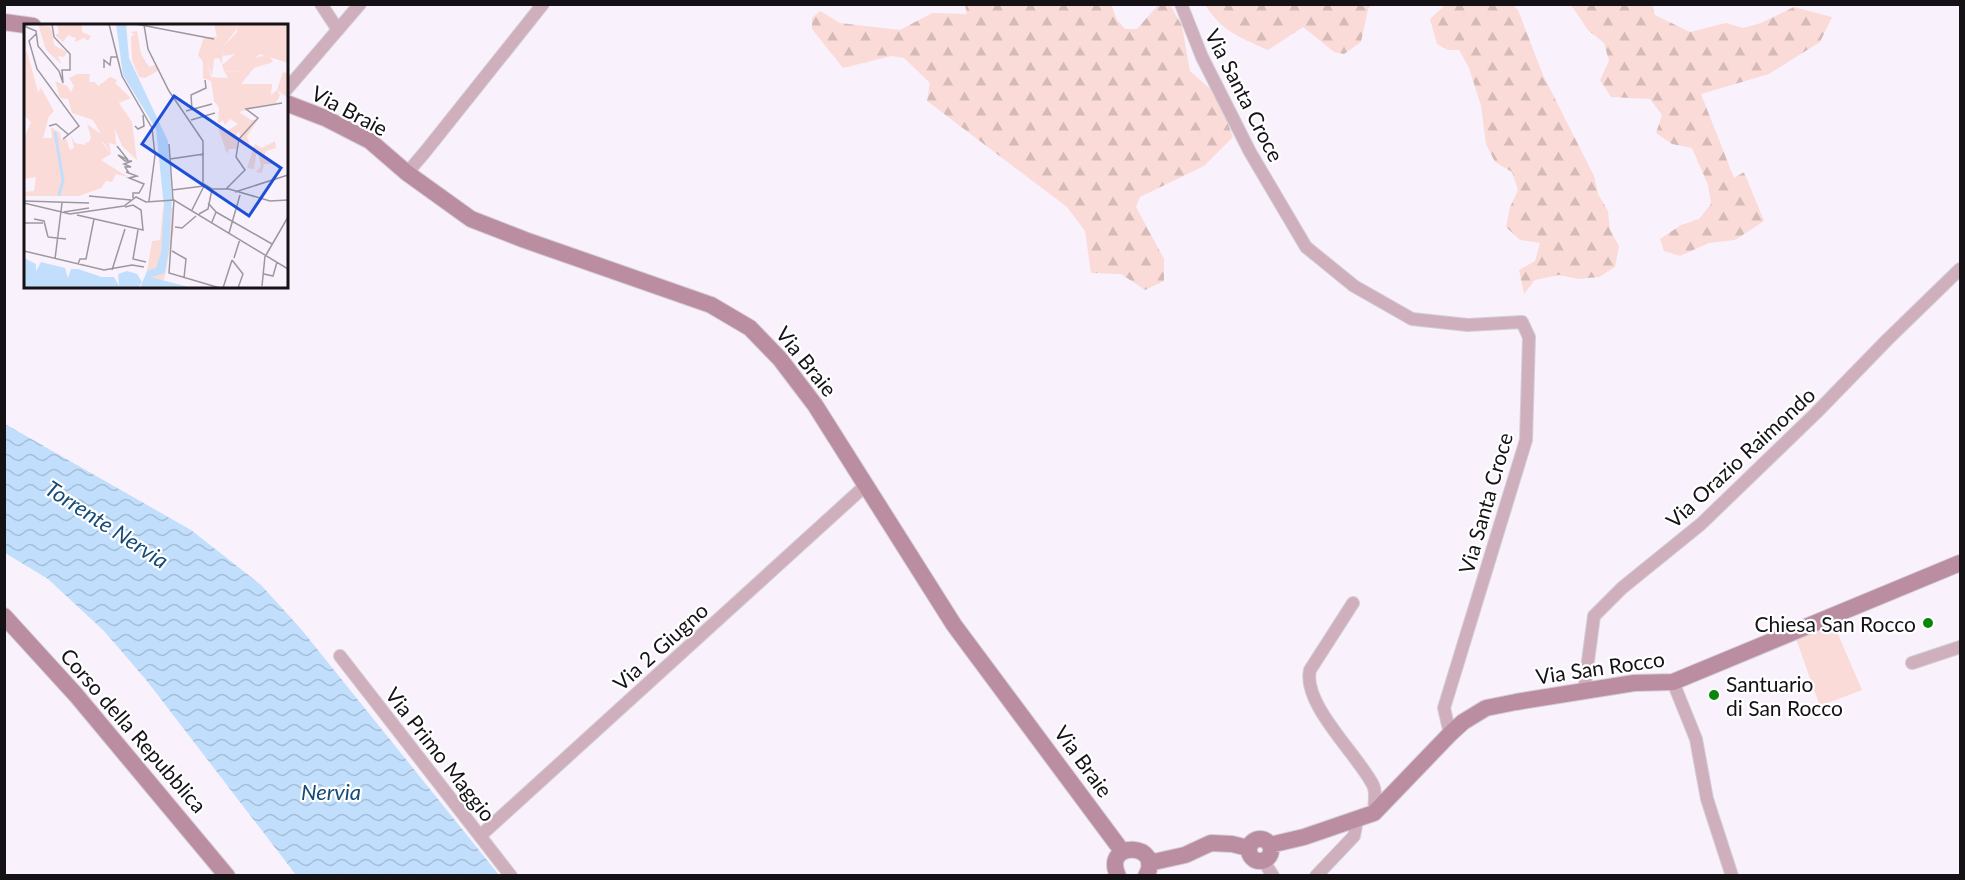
<svg xmlns="http://www.w3.org/2000/svg" width="1965" height="880" font-family="Lato,sans-serif">
<defs>
<pattern id="forest-firs" width="22" height="20" patternUnits="userSpaceOnUse" patternTransform="scale(1.5)"><rect width="22" height="20" fill="#fadbd7"/><path d="M5 1l3.5 6h-7zM16 11l3.5 6h-7z" fill="#d5bbb8"/></pattern>
<pattern id="water-waves" width="16" height="10" patternUnits="userSpaceOnUse" patternTransform="scale(1.5)"><rect width="16" height="10" fill="#c1dffd"/><path d="M0 5q4-4 8 0t8 0" fill="none" stroke="#a5bed8"/></pattern>
</defs>
<rect width="100%" height="100%" fill="#f9f2fc"/>
<path fill="url(#forest-firs)" d="M1111,4L1117,20L1125,29H1137L1158,5L1171,6L1182,26L1190,71L1216,94L1233,137L1204,166L1140,197L1136,207L1164,259V281L1145,290L1121,274L1091,273L1085,231L1067,207L927,101L930,83L904,58L891,56L843,68L812,29V18L820,11L840,23L900,30L932,13L967,14L965,5Z
M1205,5H1371L1368,9L1361,42L1344,54L1334,52L1303,27L1268,50C1239,37 1223,32 1205,5Z
M1445,5H1513L1518,10L1543,75L1594,176L1598,194L1608,211L1610,230L1619,246L1615,267L1599,277L1578,279L1559,275L1535,280L1524,294L1519,270L1535,261L1540,243L1520,240L1506,227L1510,207L1518,190L1512,172L1495,162L1486,144L1481,106L1469,68L1459,50H1448L1437,44L1430,19Z
M1571,5H1652L1655,15L1690,32L1726,23L1743,28L1761,23L1794,7L1832,17L1820,42L1769,74L1701,94L1734,178L1744,172L1764,221L1735,240L1709,243L1680,256L1664,251L1660,239L1681,225L1699,219L1711,204L1708,185L1692,148L1672,144L1656,133L1662,115L1650,99L1611,97L1600,80L1609,61L1604,43L1588,30Z"/>
<path fill="#fadbd7" d="M1834,625L1862,690L1820,706L1796,639Z"/>
<path fill="url(#water-waves)" d="M5,424L191,530L261,585L301,629L499,875H296L147,681L104,631L48,579L5,553Z"/>
<g fill="none" stroke-linecap="round" stroke-linejoin="round">
<defs>
<path id="street" d="M321,4L338,30
M1181,4L1202,57L1250,152L1306,247L1354,286L1412,319L1468,325L1522,322L1529,337L1526,440L1444,708L1450,734
M286,90L360,4
M407,173L425,152L543,4
M1353,603L1310,670C1302,704 1358,755 1373,785C1377,793 1374,804 1374,813
M340,656L511,876
M1912,663L1960,647
M1673,682L1696,739L1707,799L1732,876
M1584,691L1594,616L1622,588L1701,524L1816,413L1887,340L1960,269
M480,836L866,485
M1263,860L1273,876
M1316,876L1354,836L1357,820"/>
<path id="secondary" d="M4,22L33,26
M286,103L325,118L370,141L407,173L471,219L525,240L711,305L750,328L780,359L815,405L954,625L1122,851
M4,616L76,695L227,876
M1249 850a11 11 0 1 1 22 0a11 11 0 1 1-22 0Z
M1270,845L1304,837L1374,813L1450,734L1463,722L1486,708L1516,702L1634,683L1673,682L1960,563
M1149,863L1185,855L1211,843L1232,844L1248,848
M1118,876C1101,839 1165,843 1146,876"/>
</defs>
<use href="#street" stroke="#d4ced7" stroke-width="14"/>
<use href="#secondary" stroke="#d4ced7" stroke-width="18"/>
<use href="#street" stroke="#cfafbc" stroke-width="12"/>
<use href="#secondary" stroke="#ba8da0" stroke-width="16"/>
</g>
<g fill="#098709" stroke="#fff" stroke-width="2">
<circle cx="1928" cy="623" r="6"/>
<circle cx="1714" cy="695" r="6"/>
</g>
<g text-anchor="middle" dominant-baseline="central" stroke-width="4.5" stroke-linejoin="round" paint-order="stroke">
<g font-size="21" fill="#141215" stroke="#fff">
<text transform="translate(1245 95) rotate(63)">Via Santa Croce</text>
<text transform="translate(350 110) rotate(28)">Via Braie</text>
<text transform="translate(807 361) rotate(51)">Via Braie</text>
<text transform="translate(1740 457) rotate(-43)">Via Orazio Raimondo</text>
<text transform="translate(1485 503) rotate(-74)">Via Santa Croce</text>
<text transform="translate(660 646) rotate(-42)">Via 2 Giugno</text>
<text transform="translate(1600 667) rotate(-8)">Via San Rocco</text>
<text transform="translate(134 730) rotate(49)">Corso della Repubblica</text>
<text transform="translate(441 754) rotate(52)">Via Primo Maggio</text>
<text transform="translate(1084 761) rotate(54)">Via Braie</text>
</g>
<g font-size="21" fill="#141215" stroke="#fff" text-anchor="end">
<text x="1916" y="623">Chiesa San Rocco</text>
<text x="1726" y="683" text-anchor="start">Santuario<tspan x="1726" dy="24">di San Rocco</tspan></text>
</g>
<g font-size="22" font-style="italic" fill="#144c78" stroke="#fff">
<text transform="translate(107 524) rotate(33)">Torrente Nervia</text>
<text x="331" y="791">Nervia</text>
</g>
</g>
<g transform="translate(24 24)">
<rect width="264" height="264" fill="#f9f2fc"/>
<path d="M214,0H264V39L236,30L215,48L200,47L198,41L211,30L199,32V23L213,8ZM3,27L14,68L17,64L30,87L25,92L19,114H28L27,103L36,109L37,116L42,114L46,126L50,124L47,111L51,119L62,121L61,117L64,119L67,114L77,117L87,130L77,136L104,153L92,150L88,158L82,157L77,164L55,172H0V168L10,167L12,153L0,155V114L7,98L0,91V30ZM259,48L264,50L263,73L253,66Z" fill="#fadbd7"/>
<path d="M14,0L27,3L30,21L43,28L40,33L34,32L37,40L22,26ZM58,0V8L67,12L64,17L60,14L51,18L52,14L44,11L39,18L31,11L35,9L33,1ZM190,0L215,2L199,23L198,40L195,34L190,35L188,52L183,38L187,53L204,54L200,47L215,48L225,36L244,30L249,38L230,44L217,60H248L247,71L253,66L256,71L252,79L215,88L227,96H234L223,112L226,122L218,121L215,107L210,114L214,115L213,125H205L203,130L194,103L202,108L214,100L206,95L201,101L199,97L194,99L195,84L190,77L187,57L179,54V38L174,31L180,13H193ZM53,50H66L65,58H71L74,62L86,53L93,56L91,59L107,74L95,79L108,98L113,136L98,122L91,105L92,121L85,119L87,130L80,119L67,114L63,100L77,110L69,96L48,89L44,75L36,74L31,57L19,52L43,62L47,68L50,62L45,54ZM251,117L252,124L242,127L240,133L250,140H240L238,149L232,148L237,142L233,125L230,145L223,144L231,120L238,124Z" fill="#fadbd7"/>
<path d="M113,7L117,30L125,43L132,41L135,46L121,54L115,53L108,36L107,12L111,11L107,8ZM139,183L149,184L150,204L140,256L122,253L128,217L136,216Z" fill="#fadbd7"/>
<path d="M92,0H102L105,34L144,117L148,175L145,224L141,249L127,253L168,264H116L123,247L132,244L137,229L140,183L132,105L99,51ZM0,234L12,240V247L17,238L41,244L44,254L47,245H54L78,253H90L95,262L94,250L103,247L113,250L118,258L114,264H0Z" fill="#c1dffd"/>
<path fill="none" stroke="#c1dffd" stroke-width="3" d="M31,108L39,156L35,172"/>
<path fill="none" stroke="#9d98a0" stroke-width="1.5" d="M85,0L98,52L128,104L131,131L125,177M112,0L190,15M120,1L124,25L145,67L179,117V161M0,2L12,7L14,22L35,47L39,59L38,46H46V30L30,13L28,0M12,10L5,17L13,45L55,102L39,115M80,44V36L86,41L87,33H93M168,86L167,71L182,64L181,56M162,87L188,80M167,96L191,89M25,102L32,100L45,111M111,102L114,105L120,102L119,91M145,120L149,176M93,122L104,136L94,131L101,137H108L100,140L107,143H101L105,149L102,148L113,152L105,154L120,160L115,169H109V174M146,135L180,130M180,160L188,165H205L246,177L264,176M202,165L221,146L212,133L215,115L234,94L222,85L258,79M148,166L180,162M211,168L264,151M65,172L107,176M150,176L145,249L196,264M0,177L65,179M0,179L46,190L100,182L112,173L122,178L150,176L264,245M184,179L192,188L188,198M168,186L180,162M40,188L65,184M192,188L248,220M175,190L184,185L188,165M53,191L119,206L117,186L109,181L101,183M10,195L20,197L24,213M0,199H19M151,203L158,204L172,192M114,206L109,235L122,238M205,209L216,171M24,213L42,215M0,227L80,246L108,241L120,243M148,227L162,235L160,254M242,231L264,193M210,234L216,215M31,235L38,179M208,236L219,250L214,264M54,240L56,235H62L70,195M88,246L101,205M240,250L249,252L253,238M238,262L241,232M199,264L208,236"/>
<path fill="#1d4ed8" fill-opacity="0.15" stroke="#1d4ed8" stroke-width="3" d="M150,72L257,144L225,192L118,120Z"/>
<rect width="264" height="264" fill="none" stroke="#141215" stroke-width="3"/>
</g>
<rect width="1965" height="880" fill="none" stroke="#141215" stroke-width="12"/>
</svg>
